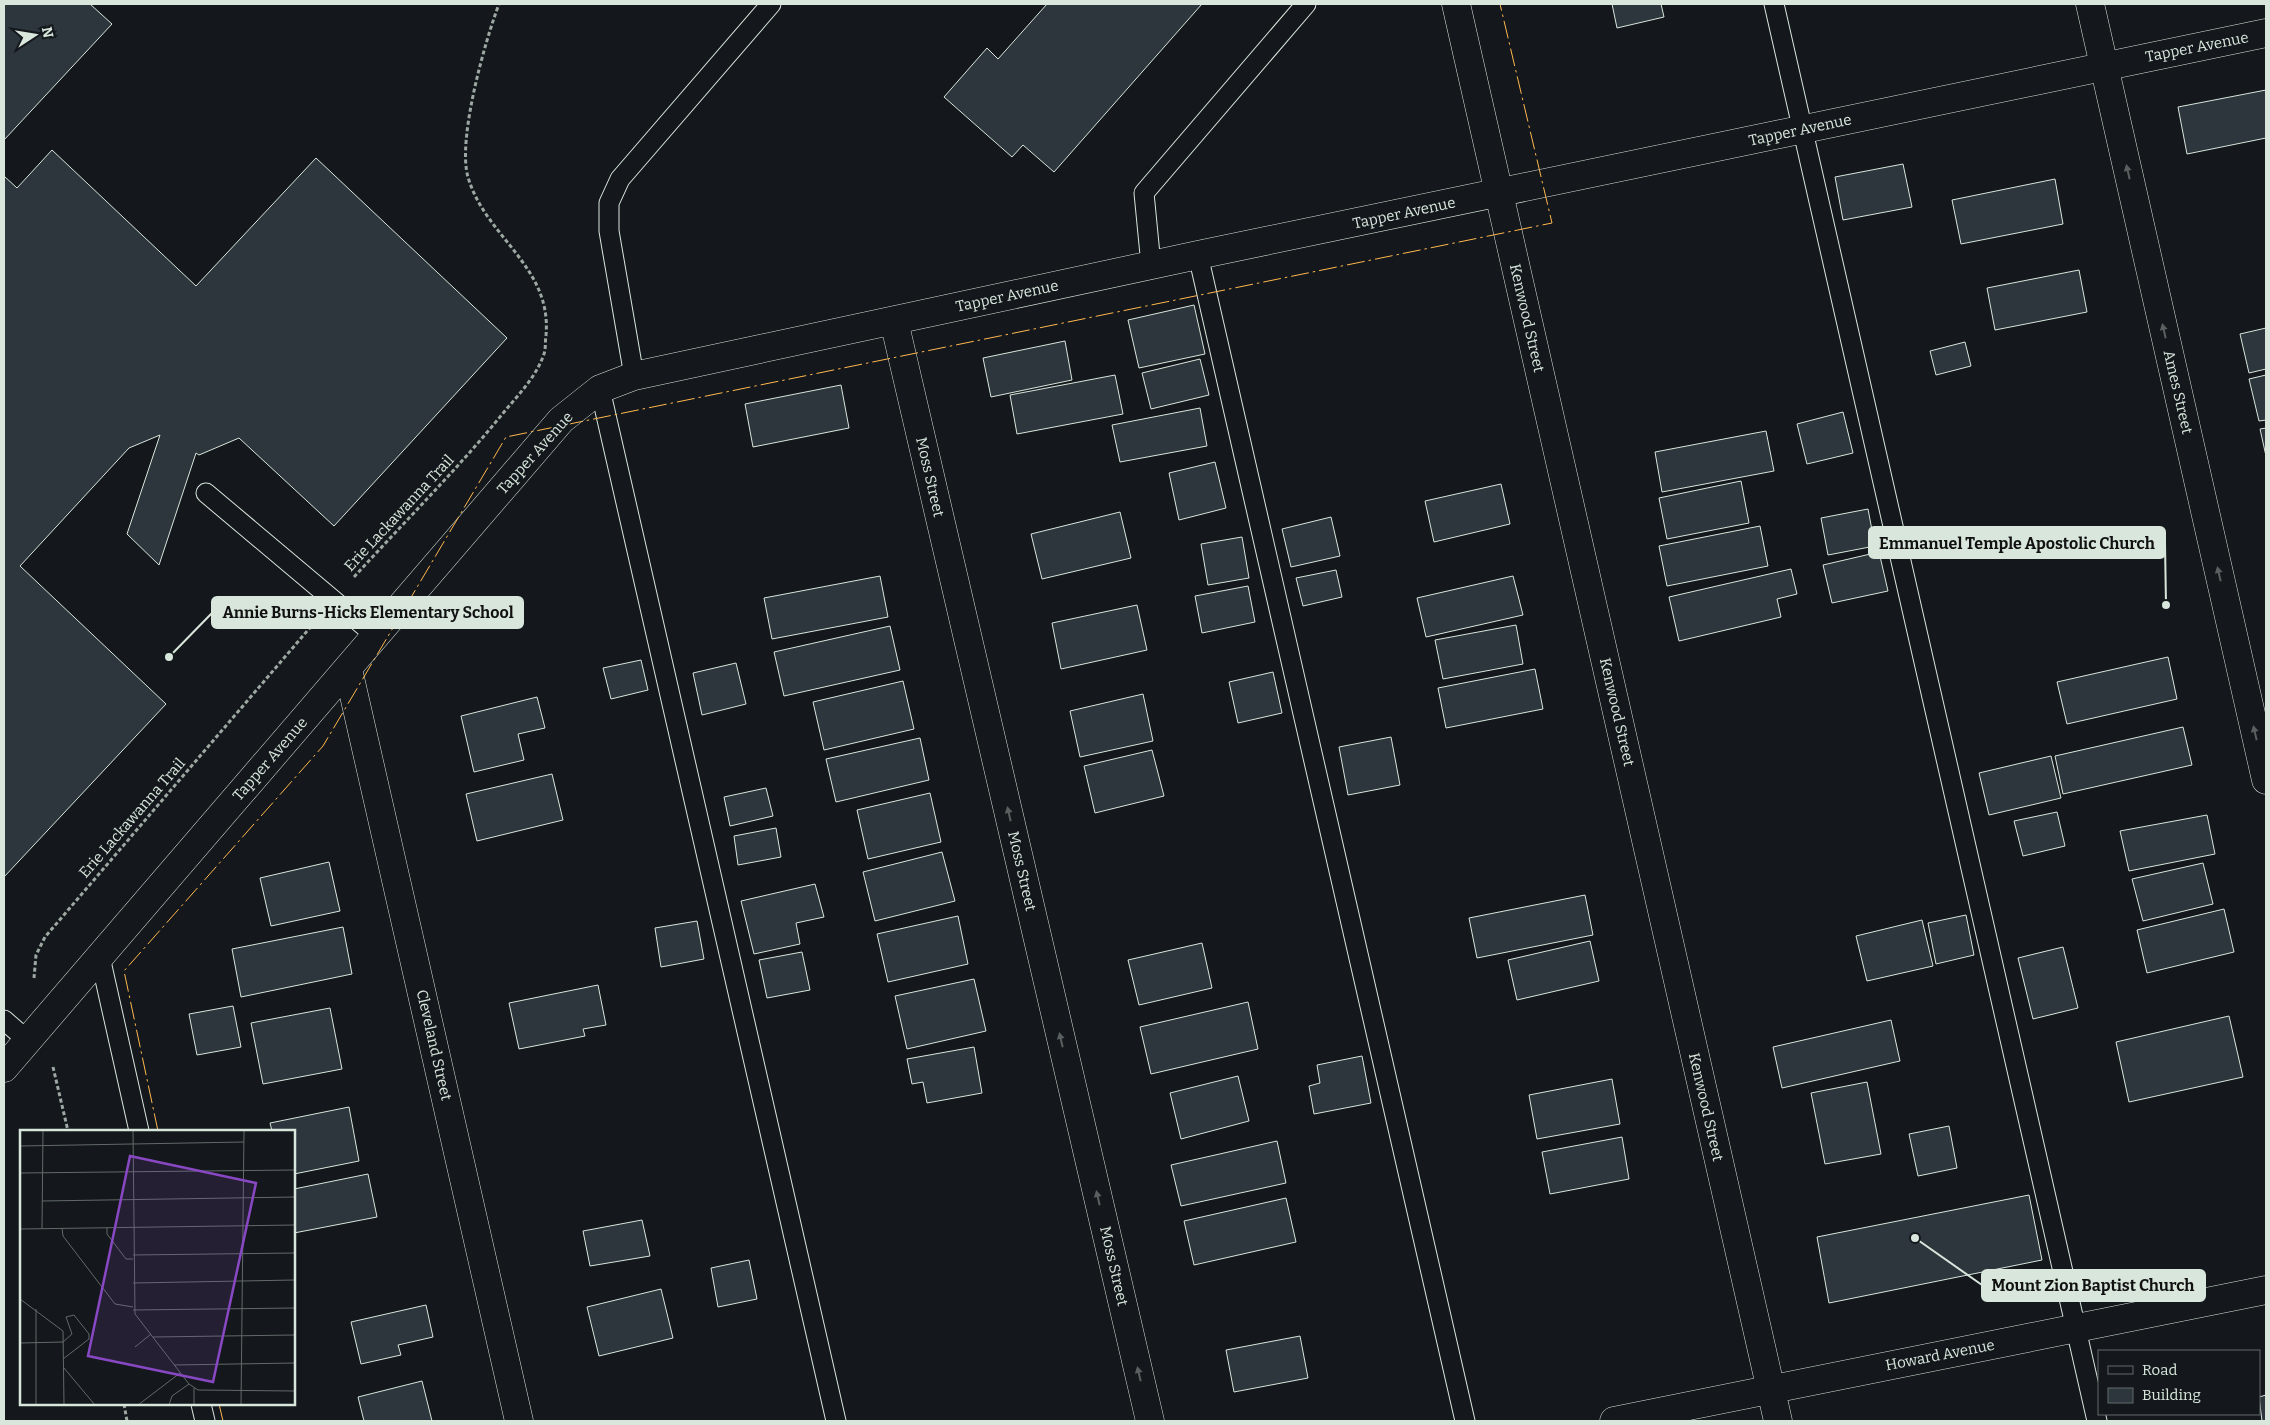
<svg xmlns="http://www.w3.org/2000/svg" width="2270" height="1425" font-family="Bitter,serif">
<rect width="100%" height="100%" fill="#14181c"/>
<path fill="#2c363c" stroke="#d8e6dc" d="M4,4H90L112,24L4,140Z
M1047,4H1202L1054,172L1023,145L1012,157L944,97L987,48L998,59Z
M1612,4H1661L1664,17L1617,28Z
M2266,90V138L2187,154L2178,107Z
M52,150L196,286L316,158L507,338L334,526L239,438L199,455L196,453L159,565L127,534L160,435L129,448L20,566L166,704L4,877V176L17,188Z
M1903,164L1912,207L1843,220L1835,177Z
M2055,179L2063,224L1961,244L1952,200Z
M2079,270L2087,312L1995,330L1987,288Z
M1194,305L1205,354L1139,368L1128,320Z
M2266,328V369L2249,373L2240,334Z
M1065,341L1072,380L991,397L983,358Z
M1965,342L1971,366L1936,375L1930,351Z
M1200,359L1209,395L1151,409L1142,373Z
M1115,375L1123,414L1017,434L1010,395Z
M2266,375V420L2259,421L2249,379Z
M841,385L849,428L753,447L745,404Z
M1200,408L1207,446L1120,462L1112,425Z
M1843,412L1853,453L1807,464L1797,424Z
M2266,428V456L2260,429Z
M1766,431L1774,471L1662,492L1655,452Z
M1215,462L1226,508L1179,520L1169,473Z
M1741,481L1749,523L1667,539L1659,498Z
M1501,484L1510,524L1434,542L1425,501Z
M1868,509L1875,546L1828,555L1821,518Z
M1120,512L1131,558L1042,579L1031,534Z
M1331,517L1340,556L1291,567L1282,529Z
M1760,526L1768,566L1667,586L1659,546Z
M1242,537L1249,578L1208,585L1201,544Z
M1879,552L1888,591L1832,603L1823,565Z
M1791,569L1797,594L1777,599L1781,617L1679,641L1669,597Z
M1336,570L1342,597L1303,606L1296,578Z
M880,576L888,617L772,639L764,598Z
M1513,576L1523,615L1426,637L1417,598Z
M1248,586L1255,622L1202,633L1195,596Z
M1137,605L1147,650L1061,669L1052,623Z
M1516,625L1523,664L1443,679L1435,640Z
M890,626L900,670L784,696L774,652Z
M2168,657L2177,699L2067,724L2057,682Z
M641,660L648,690L611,699L603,668Z
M736,663L746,704L702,715L693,673Z
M1535,669L1543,709L1446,728L1438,688Z
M1273,672L1282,713L1238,723L1229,682Z
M903,681L914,729L824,750L813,702Z
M1143,694L1153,741L1080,757L1070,711Z
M537,697L545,728L518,734L524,760L474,772L461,716Z
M2183,727L2192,765L2063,794L2055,756Z
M1391,737L1400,785L1348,795L1339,747Z
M920,738L929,780L836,802L826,759Z
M1152,750L1164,796L1095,813L1084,766Z
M2051,756L2061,798L1989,815L1979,773Z
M552,774L563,820L477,841L466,794Z
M766,788L773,816L730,826L724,797Z
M930,793L941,842L868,859L857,810Z
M2057,812L2065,846L2023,856L2014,821Z
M2207,815L2215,854L2129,871L2120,831Z
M776,828L781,857L738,865L734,836Z
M942,852L955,901L875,921L863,872Z
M329,862L340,911L271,926L260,878Z
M2203,863L2213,904L2143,921L2132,879Z
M815,884L824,917L796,923L800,944L754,954L741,901Z
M1585,895L1593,935L1477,958L1469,918Z
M2224,909L2234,952L2147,973L2137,930Z
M1966,915L1974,955L1936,964L1928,923Z
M958,916L968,964L888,982L877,934Z
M1922,920L1933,966L1867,981L1856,936Z
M697,921L704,959L661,967L655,928Z
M343,927L352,974L241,997L232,949Z
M1590,941L1599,981L1517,1000L1508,960Z
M1202,943L1212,988L1139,1005L1128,960Z
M2063,947L2078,1008L2033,1019L2018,958Z
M802,952L810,990L767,998L759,960Z
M974,979L986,1031L907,1049L895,996Z
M598,985L606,1025L583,1029L585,1036L519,1049L509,1003Z
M1248,1002L1258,1049L1151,1074L1140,1027Z
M233,1006L241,1047L197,1055L189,1014Z
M330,1008L342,1069L263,1084L251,1023Z
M2229,1016L2243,1077L2129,1102L2116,1042Z
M1891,1020L1900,1061L1782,1088L1773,1047Z
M974,1047L982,1093L927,1103L923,1082L912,1084L907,1059Z
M1362,1056L1371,1103L1314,1114L1309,1086L1320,1083L1317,1065Z
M1238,1076L1249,1121L1181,1139L1170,1093Z
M1612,1079L1620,1124L1537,1139L1529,1095Z
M1867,1082L1881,1154L1825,1164L1811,1093Z
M349,1107L359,1161L294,1174V1131H272L270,1123Z
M1949,1126L1957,1168L1918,1176L1909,1134Z
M1622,1137L1629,1179L1550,1194L1542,1152Z
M1277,1141L1286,1183L1181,1206L1171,1165Z
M368,1174L377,1217L294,1233V1189Z
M2029,1195L2042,1260L1829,1303L1817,1237Z
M1286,1198L1296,1242L1194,1265L1184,1221Z
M642,1220L650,1256L590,1266L583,1231Z
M749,1260L757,1299L718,1307L711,1268Z
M661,1289L673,1338L599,1356L587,1307Z
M426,1305L433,1337L398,1345L401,1355L361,1364L351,1322Z
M1300,1336L1308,1378L1234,1392L1226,1350Z
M422,1381L432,1421H364L358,1397Z
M2266,1395V1421H2262L2259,1397Z"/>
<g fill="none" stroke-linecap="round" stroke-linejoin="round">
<defs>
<path id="service" d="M1774,4L2097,1421
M1198,255L1465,1421
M1151,265L1144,193L1306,4
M634,376L609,231V203L620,179L771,4
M600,389L836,1421
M206,493L376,636
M100,957L139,1131
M4,1020L27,1040
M201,1404L205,1421"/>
<path id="minor" d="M1456,4L1778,1421
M2090,4L2266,780
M894,321L1150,1421
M348,669L519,1421
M4,1068L561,420L600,389L634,376L1198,255L2266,33
M1614,1421L2266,1290"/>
</defs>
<use href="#service" stroke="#d8e6dc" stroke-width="21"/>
<use href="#minor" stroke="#d8e6dc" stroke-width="29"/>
<path stroke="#9da8a2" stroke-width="3" stroke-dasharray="4 2.5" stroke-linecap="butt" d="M354,577C404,522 457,470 504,412C519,394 536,377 544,354C546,348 545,341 546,335C552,266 485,237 468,177C457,140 485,41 499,4
M34,978L36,955L45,937L314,623
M53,1067L68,1131
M124,1404L127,1421"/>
<use href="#service" stroke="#14181c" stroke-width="19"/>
<use href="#minor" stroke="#14181c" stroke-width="28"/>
<path stroke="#ffb74d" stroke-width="1" stroke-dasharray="18 4 2.5 4" stroke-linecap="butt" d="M158,1131L124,971L323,746L506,437L1552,223L1500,4
M219,1404L223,1421"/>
</g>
<defs><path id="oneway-solid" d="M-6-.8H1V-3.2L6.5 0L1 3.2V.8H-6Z" transform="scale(1.25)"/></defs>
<g fill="#59605f">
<use href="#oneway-solid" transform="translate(2128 172) rotate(-103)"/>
<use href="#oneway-solid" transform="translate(2164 331) rotate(-103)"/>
<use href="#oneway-solid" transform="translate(2219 574) rotate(-103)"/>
<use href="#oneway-solid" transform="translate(2255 733) rotate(-103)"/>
<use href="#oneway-solid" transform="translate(1009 814) rotate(-103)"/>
<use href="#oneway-solid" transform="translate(1061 1040) rotate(-103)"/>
<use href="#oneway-solid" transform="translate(1098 1198) rotate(-103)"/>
<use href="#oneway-solid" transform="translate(1139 1374) rotate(-103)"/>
</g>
<g text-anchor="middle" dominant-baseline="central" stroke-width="4" stroke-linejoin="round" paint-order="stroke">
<g font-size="15" fill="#d8e6dc" stroke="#14181c">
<text transform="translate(2197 47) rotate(-11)">Tapper Avenue</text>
<text transform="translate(1800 130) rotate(-12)">Tapper Avenue</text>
<text transform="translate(1404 213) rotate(-12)">Tapper Avenue</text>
<text transform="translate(1007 296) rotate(-12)">Tapper Avenue</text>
<text transform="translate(1527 318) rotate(77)">Kenwood Street</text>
<text transform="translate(2178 392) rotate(77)">Ames Street</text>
<text transform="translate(535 453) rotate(-48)">Tapper Avenue</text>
<text transform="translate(930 477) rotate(77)">Moss Street</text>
<text transform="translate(399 513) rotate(-47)">Erie Lackawanna Trail</text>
<text transform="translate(1617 712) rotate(77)">Kenwood Street</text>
<text transform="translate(270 759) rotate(-49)">Tapper Avenue</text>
<text transform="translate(132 818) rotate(-49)">Erie Lackawanna Trail</text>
<text transform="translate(1022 871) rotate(77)">Moss Street</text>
<text transform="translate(434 1045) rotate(77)">Cleveland Street</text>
<text transform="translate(1706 1107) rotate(77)">Kenwood Street</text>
<text transform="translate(1114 1266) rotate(77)">Moss Street</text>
<text transform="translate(1940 1355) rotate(-11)">Howard Avenue</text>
</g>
</g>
<g transform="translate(20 1130)">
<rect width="275" height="275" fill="#14181c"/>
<path fill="none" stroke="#626a69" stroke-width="1" d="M113,0L115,184L169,254L178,260L275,261M0,16L224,12M0,43L275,40M22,71L275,67M42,98L43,106L95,174L113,177M87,98V104L106,129H113M0,99L275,95M22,99L23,0M113,125L275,123M113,153L275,150M0,169L43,201L44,275M16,179V275M113,180L275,178M133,207L275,205M0,213L43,212L52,204L46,187L54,185L69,204V209L43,229M115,217L131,204M154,235L275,233M44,238L75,275M118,275L160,243M149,275L152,266L169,254M174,275V258M221,275L224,0"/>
<path fill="#8948c3" fill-opacity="0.15" stroke="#8948c3" stroke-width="2.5" d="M110,26L236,53L193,252L68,226Z"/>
<rect width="275" height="275" fill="none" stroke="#d8e6dc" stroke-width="2.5"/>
</g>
<path fill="none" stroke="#d8e6dc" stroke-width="2" d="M2166 605L2165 543M169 657L212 613M1915 1238L1982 1285"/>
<g fill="#d8e6dc" stroke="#14181c" stroke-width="2">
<circle cx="2166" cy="605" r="5"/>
<circle cx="169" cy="657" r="5"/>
<circle cx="1915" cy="1238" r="5"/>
</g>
<g fill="#d8e6dc" stroke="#d8e6dc" stroke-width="2">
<rect x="1869" y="527" width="296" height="31" rx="5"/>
<rect x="212" y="597" width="311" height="31" rx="5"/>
<rect x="1982" y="1270" width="223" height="31" rx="5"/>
</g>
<g font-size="16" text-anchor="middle" font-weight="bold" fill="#111">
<text x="2017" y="549">Emmanuel Temple Apostolic Church</text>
<text x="368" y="618">Annie Burns-Hicks Elementary School</text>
<text x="2093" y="1291">Mount Zion Baptist Church</text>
</g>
<rect width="2270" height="1425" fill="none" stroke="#d8e6dc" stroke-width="10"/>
<rect x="2098" y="1350" width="162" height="65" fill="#14181c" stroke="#626a69"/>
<rect x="2108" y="1366" width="25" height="8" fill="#14181c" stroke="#626a69"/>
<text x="2142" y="1375" font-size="15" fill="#d8e6dc">Road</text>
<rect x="2108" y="1388" width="25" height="15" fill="#2c363c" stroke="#626a69"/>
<text x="2142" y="1400" font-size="15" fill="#d8e6dc">Building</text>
<g transform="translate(35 35) rotate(78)" stroke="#14181c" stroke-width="4" paint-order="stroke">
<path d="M0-4L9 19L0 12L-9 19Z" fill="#d8e6dc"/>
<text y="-8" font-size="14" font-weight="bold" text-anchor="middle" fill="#d8e6dc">N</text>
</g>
</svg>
